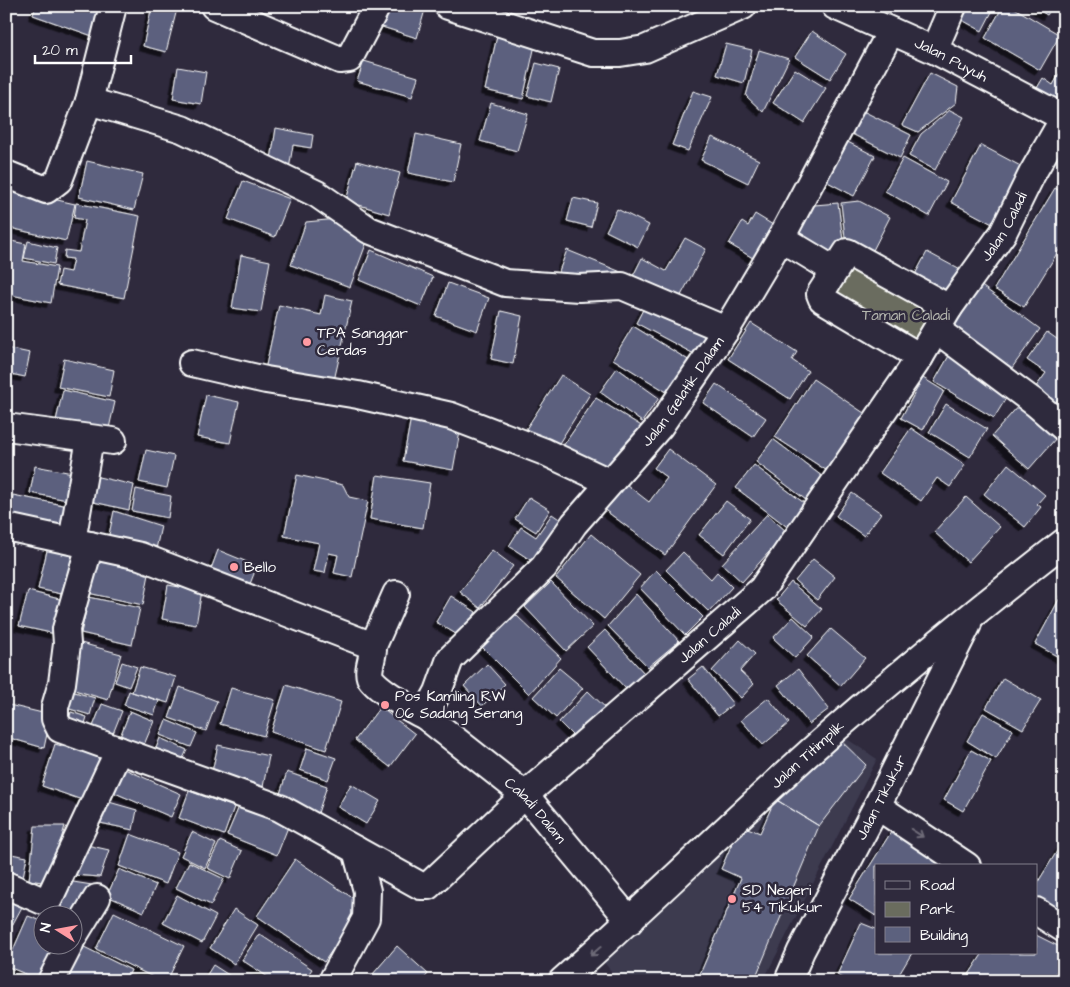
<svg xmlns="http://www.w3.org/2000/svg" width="1070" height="987" font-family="'Architects Daughter',sans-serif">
<defs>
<filter id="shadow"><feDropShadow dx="-4.5" dy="4.5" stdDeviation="0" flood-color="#0009"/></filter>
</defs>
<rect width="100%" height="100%" fill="#2f2a3d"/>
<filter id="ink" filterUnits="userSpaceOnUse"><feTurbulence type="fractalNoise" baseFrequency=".02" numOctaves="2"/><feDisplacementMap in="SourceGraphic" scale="10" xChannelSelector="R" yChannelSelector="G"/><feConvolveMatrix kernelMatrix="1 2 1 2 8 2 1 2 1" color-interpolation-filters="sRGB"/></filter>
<g filter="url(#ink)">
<path fill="#3c3a50" d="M838,733L877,759L763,981H619L599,956Z"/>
<path fill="#6a6c5e" stroke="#b4b6ae" d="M847,255L946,308L918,352L824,293Z"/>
<path fill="#5c617e" stroke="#fff" filter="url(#shadow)" d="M6,6H12L6,30Z
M36,6H101L98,38L33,15Z
M152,6L177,9L166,52L143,46Z
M385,6H426L417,38L379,26Z
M970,6H995L982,31L962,20Z
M1003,6H1011L1060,35L1040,70L985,38Z
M1032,6H1053L1047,15Z
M812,31L846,54L830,79L795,57Z
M497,36L535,45L523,99L485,90Z
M726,44L752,50L744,83L717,75Z
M759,50L789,59L763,112L746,96Z
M364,61L418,77L412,97L357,81Z
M536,63L559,69L551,102L527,96Z
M178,67L206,72L201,104L173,99Z
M795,69L826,88L804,123L773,103Z
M1062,69L1064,90L1057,101L1037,88L1043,78L1053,85Z
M930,73L958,87L956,103L918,132L902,125Z
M693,91L712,97L688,151L672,145Z
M491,103L528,114L517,151L480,141Z
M857,108L911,135L900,158L846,131Z
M950,110L964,117L935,170L909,156L921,134Z
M276,128L313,135L311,148L293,145L289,169L270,166Z
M416,134L461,144L453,182L408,173Z
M712,137L759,160L748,183L701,160Z
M842,139L875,156L854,196L822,179Z
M981,145L1028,170L998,227L951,202Z
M903,158L947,182L929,216L885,191Z
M87,161L143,174L134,210L79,197Z
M357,161L400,173L389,214L346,201Z
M243,181L290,199L275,237L228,219Z
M1055,188L1064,193V242L1024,307L994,289Z
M13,190L75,204L66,241L6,227Z
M573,198L597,203L591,227L567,221Z
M859,201L890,217L869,258L846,246L841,203Z
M76,203L140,216L124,298L57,285L60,270L70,272L73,259L64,258L65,250L79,252L85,220L74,218Z
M838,203L844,248L833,264L786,238L803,206Z
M617,209L649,225L638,247L606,231Z
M755,214L778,228L758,261L729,244L742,222L748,226Z
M337,219L369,236L350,287L291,265L306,222Z
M685,238L706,249L677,303L632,278L642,258L666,271Z
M6,240L26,244L23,261L57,267L51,303L6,294Z
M28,241L57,248L54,264L24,258Z
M371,250L433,277L421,306L359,280Z
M567,250L626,274L556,279Z
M927,252L966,273L950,302L911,282Z
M241,255L270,261L261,312L232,308Z
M448,283L489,298L477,331L436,316Z
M979,284L1040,329L1009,372L948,327Z
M325,295L352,301L333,385L265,370L279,305L321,315Z
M647,302L707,335L696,355L636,323Z
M501,311L522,316L513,364L491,359Z
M751,323L797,352L792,360L808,371L790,399L728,359Z
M633,326L690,361L670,394L613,359Z
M1047,332L1064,344V391L1050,410L1030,395L1046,373L1027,360Z
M6,348L30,353L25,377L6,373Z
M950,354L1011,390L994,418L934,382Z
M64,359L114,370L109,397L58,387Z
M617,368L659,398L642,422L600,392Z
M561,375L590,394L556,448L526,429Z
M923,378L944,391L923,430L901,418Z
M813,379L870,417L832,474L775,437Z
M716,384L766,418L753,437L703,403Z
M63,390L115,402L107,437L55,425Z
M206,395L239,402L230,443L197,437Z
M596,398L643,427L607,472L561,449Z
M946,404L987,429L970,457L929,432Z
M1019,405L1057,437L1029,469L992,436Z
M411,417L461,426L453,470L403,461Z
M911,428L965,465L950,487L937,478L921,501L880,473Z
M773,439L827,480L810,503L756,462Z
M668,449L716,485L665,555L602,508L622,481L649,502L667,478L654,468Z
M146,450L174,456L167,488L139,482Z
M1008,464L1045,495L1037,504L1041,507L1025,527L984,494Z
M754,465L808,506L790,529L736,488Z
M35,466L78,474L73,501L30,493Z
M297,475L343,485L349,497L368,501L352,577L334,573L338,555L329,553L325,573L313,571L319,543L284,536Z
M377,475L430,483L423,528L370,519Z
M94,476L134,485L129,510L89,501Z
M136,489L171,496L168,518L132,511Z
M852,493L881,513L864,536L836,516Z
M13,495L73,507L68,531L8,518Z
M529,497L550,510L536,532L515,519Z
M966,497L1000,527L968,562L934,532Z
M726,501L750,519L724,554L699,535Z
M114,511L161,526L155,554L107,544Z
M552,514L565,523L538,565L509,546L521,527L536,537Z
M767,514L787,532L742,582L722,564Z
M591,534L640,575L604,619L556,578Z
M49,542L82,550L71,596L38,589Z
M218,550L257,566L250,584L211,569Z
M492,550L513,566L480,608L460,592Z
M97,552L151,564L143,605L88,593Z
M683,552L711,579L717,572L732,587L709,612L666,570Z
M813,559L835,577L817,600L795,581Z
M656,570L703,617L685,635L640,588Z
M551,582L593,626L566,651L525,607Z
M791,582L822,609L807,626L776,600Z
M168,585L202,591L196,625L162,619Z
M28,591L67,601L60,635L19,626Z
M636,594L679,641L648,667L608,626Z
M1062,594L1064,595V660L1035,644Z
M451,596L476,612L461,637L436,622Z
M89,597L140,608L132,645L81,633Z
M514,613L561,658L529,694L481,646Z
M793,617L814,637L795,658L773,638Z
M831,629L865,658L841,686L807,656Z
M605,630L644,673L626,689L587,647Z
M740,640L755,654L740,671L754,684L741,698L712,671Z
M81,643L121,654L108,700L68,688Z
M122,662L137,667L129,687L115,682Z
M487,664L505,684L482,706L464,686Z
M140,667L176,677L168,703L132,692Z
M703,667L733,704L718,716L688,679Z
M559,668L583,688L556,718L533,697Z
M798,669L829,709L809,724L778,685Z
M1003,678L1041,700L1023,729L986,708Z
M286,685L341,702L326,750L271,732Z
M180,687L217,701L206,731L169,718Z
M61,688L95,698L90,715L56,705Z
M231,688L275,700L264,736L220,724Z
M129,691L159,701L154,715L124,705Z
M588,691L609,711L579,742L559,722Z
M768,698L789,723L763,745L741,720Z
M102,704L122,711L110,741L90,734Z
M9,705L51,715L44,748L6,737V719Z
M380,707L415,734L390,767L355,740Z
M130,711L154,721L141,752L118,742Z
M71,712L87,717L82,733L67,728Z
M983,713L1013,730L996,759L967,741Z
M166,720L197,733L191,747L160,735Z
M837,737L866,765L819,826L775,799Z
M160,738L187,750L179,767L153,756Z
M55,744L101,757L85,801L42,786Z
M218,745L269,756L263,787L211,776Z
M307,748L336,758L328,780L300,770Z
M971,750L991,761L963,811L944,800Z
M118,766L181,794L171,817L108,790Z
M287,772L327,786L318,813L278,800Z
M351,784L380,801L366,824L338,807Z
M189,791L234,807L224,835L179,818Z
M775,799L819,826L754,981H697L741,878L721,869L740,825L760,833Z
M102,800L137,810L133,830L100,823Z
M241,802L290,822L277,855L227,835Z
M35,826H65L48,883L29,880Z
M893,829L951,866H876V916L849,899Z
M192,832L216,844L205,868L181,856Z
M130,834L178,852L166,884L119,866Z
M1064,840V923L1036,906V885Z
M220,841L242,851L230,879L207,868Z
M78,843L109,850L100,877L73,875Z
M6,853L27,857L22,882L6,877Z
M295,859L363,905L324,962L257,916Z
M189,862L224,879L211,905L176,888Z
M119,869L156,885L144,912L107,896Z
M61,880L92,885L76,913L56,911Z
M177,895L216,916L202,943L163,923Z
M6,899L22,907L8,933L6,932Z
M234,909L258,925L234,964L210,948Z
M114,912L184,946L167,981H161L96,949Z
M28,916L42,921V944H57L40,980L6,966Z
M861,923L876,929V953H912L897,978L907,981H847L837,975Z
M259,934L312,969L304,981H274L242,960Z
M1036,935L1064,949V962L1049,981H976L968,976L983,953H1036Z
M76,943L131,970L126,981H58Z
M397,946L428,974L422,981H367Z
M213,965L238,981H203Z"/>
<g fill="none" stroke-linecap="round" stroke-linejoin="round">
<defs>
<g id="street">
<path d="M214,6L340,60L349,59L377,6"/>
<path d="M448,6L593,53H620L645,49L743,6"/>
<path id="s1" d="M835,6L934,50L1064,118"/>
<path d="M934,50L953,6"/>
<path d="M89,101L182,129L317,194L369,230L505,283L579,288L622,286L726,330"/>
<path d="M6,174L46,190L59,180L89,101L113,6"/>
<path d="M781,238L834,270"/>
<path d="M937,330L1035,403L1064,428"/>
<path d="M920,357L822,299L820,294L847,252L949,308"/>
<path d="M192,363L266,380L358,395L451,416L545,452L609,482"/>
<path d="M6,427L113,441"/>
<path id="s2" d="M6,527L140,556L373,646C374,656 367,668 370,677C373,687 414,711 425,716L525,795L630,921"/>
<path d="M72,541L90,439"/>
<path id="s3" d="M90,545L66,629L67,644L62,683L55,707V719L60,729L280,808L421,886H428L525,795L762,589L920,357L949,308L1003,233L1032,174L1064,118"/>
<path d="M373,646L396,594"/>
<path id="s4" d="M425,716L438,692L450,659L544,567L574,524L660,426L726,330L781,238L891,31"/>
<path d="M877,806L967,866"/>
<path d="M6,885L43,901L49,899L119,750"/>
<path d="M1036,911L1064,929"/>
<path d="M72,939L97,898"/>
<path d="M51,981L70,944"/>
<path d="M332,981L366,918L367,891L356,850"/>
<path id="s5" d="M562,981C656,898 744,809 838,727C912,663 987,602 1064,542"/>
<path id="s6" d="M788,981L801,951L877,806L968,624"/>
</g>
</defs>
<use href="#street" stroke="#fff" stroke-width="30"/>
<use href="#street" stroke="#2f2a3d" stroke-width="26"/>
</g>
<defs><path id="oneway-shaft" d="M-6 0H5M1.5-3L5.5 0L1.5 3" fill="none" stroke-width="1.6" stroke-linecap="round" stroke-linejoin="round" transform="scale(1.25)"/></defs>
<g stroke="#6d6a77">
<use href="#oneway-shaft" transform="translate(917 833) rotate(33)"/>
<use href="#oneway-shaft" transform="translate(596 951) rotate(139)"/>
</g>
</g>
<g fill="#ff9aa2" stroke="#2f2a3d" stroke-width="2">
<circle cx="307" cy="342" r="5"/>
<circle cx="234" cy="567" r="5"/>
<circle cx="385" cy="705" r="5"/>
<circle cx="732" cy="899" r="5"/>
</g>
<g text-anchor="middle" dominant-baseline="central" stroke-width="5" stroke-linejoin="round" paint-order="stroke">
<g font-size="15" fill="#fff" stroke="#2f2a3d">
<text stroke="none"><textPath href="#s1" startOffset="128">Jalan Puyuh</textPath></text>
<text stroke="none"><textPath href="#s3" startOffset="1475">Jalan Caladi</textPath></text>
<text stroke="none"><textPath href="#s4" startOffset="418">Jalan Gelatik Dalam</textPath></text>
<text stroke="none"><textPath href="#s3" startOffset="969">Jalan Caladi</textPath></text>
<text stroke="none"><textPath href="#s5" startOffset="334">Jalan Titimplik</textPath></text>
<text stroke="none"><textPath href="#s6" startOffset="206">Jalan Tikukur</textPath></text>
<text stroke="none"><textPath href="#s2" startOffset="632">Caladi Dalam</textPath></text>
</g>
<g font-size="15" fill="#b4b6ae" stroke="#2f2a3d">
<text x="906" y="315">Taman Caladi</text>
</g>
<g font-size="15" fill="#fff" stroke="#2f2a3d" text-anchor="start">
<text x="317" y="333">TPA Sanggar<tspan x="317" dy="17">Cerdas</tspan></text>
<text x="244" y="567">Bello</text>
<text x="395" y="696">Pos Kamling RW<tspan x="395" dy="17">06 Sadang Serang</tspan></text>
<text x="742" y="890">SD Negeri<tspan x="742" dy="17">54 Tikukur</tspan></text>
</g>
</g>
<rect width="1070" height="987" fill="none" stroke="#2f2a3d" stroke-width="25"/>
<rect x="12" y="12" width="1045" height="962" fill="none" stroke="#fff" stroke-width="2" filter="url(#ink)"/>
<rect x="875" y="864" width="162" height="90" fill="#2f2a3d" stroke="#827f8b"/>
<rect x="885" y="881" width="25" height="8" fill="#2f2a3d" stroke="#827f8b"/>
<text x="920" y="890" font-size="15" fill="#ffffff">Road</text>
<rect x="885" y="902" width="25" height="15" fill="#6a6c5e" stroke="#827f8b"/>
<text x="920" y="914" font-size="15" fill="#ffffff">Park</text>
<rect x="885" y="927" width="25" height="15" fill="#5c617e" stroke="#827f8b"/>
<text x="920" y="940" font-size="15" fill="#ffffff">Building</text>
<g transform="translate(58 930) rotate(281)"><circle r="24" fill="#2f2a3d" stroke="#827f8b"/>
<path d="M0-4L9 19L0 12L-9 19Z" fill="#ff9aa2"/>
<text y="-8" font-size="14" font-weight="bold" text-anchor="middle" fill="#ffffff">N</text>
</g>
<path d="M35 55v8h96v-8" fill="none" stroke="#ffffff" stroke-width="2.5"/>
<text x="42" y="55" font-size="15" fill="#ffffff" stroke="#2f2a3d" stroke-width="4" paint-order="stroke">20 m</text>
</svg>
